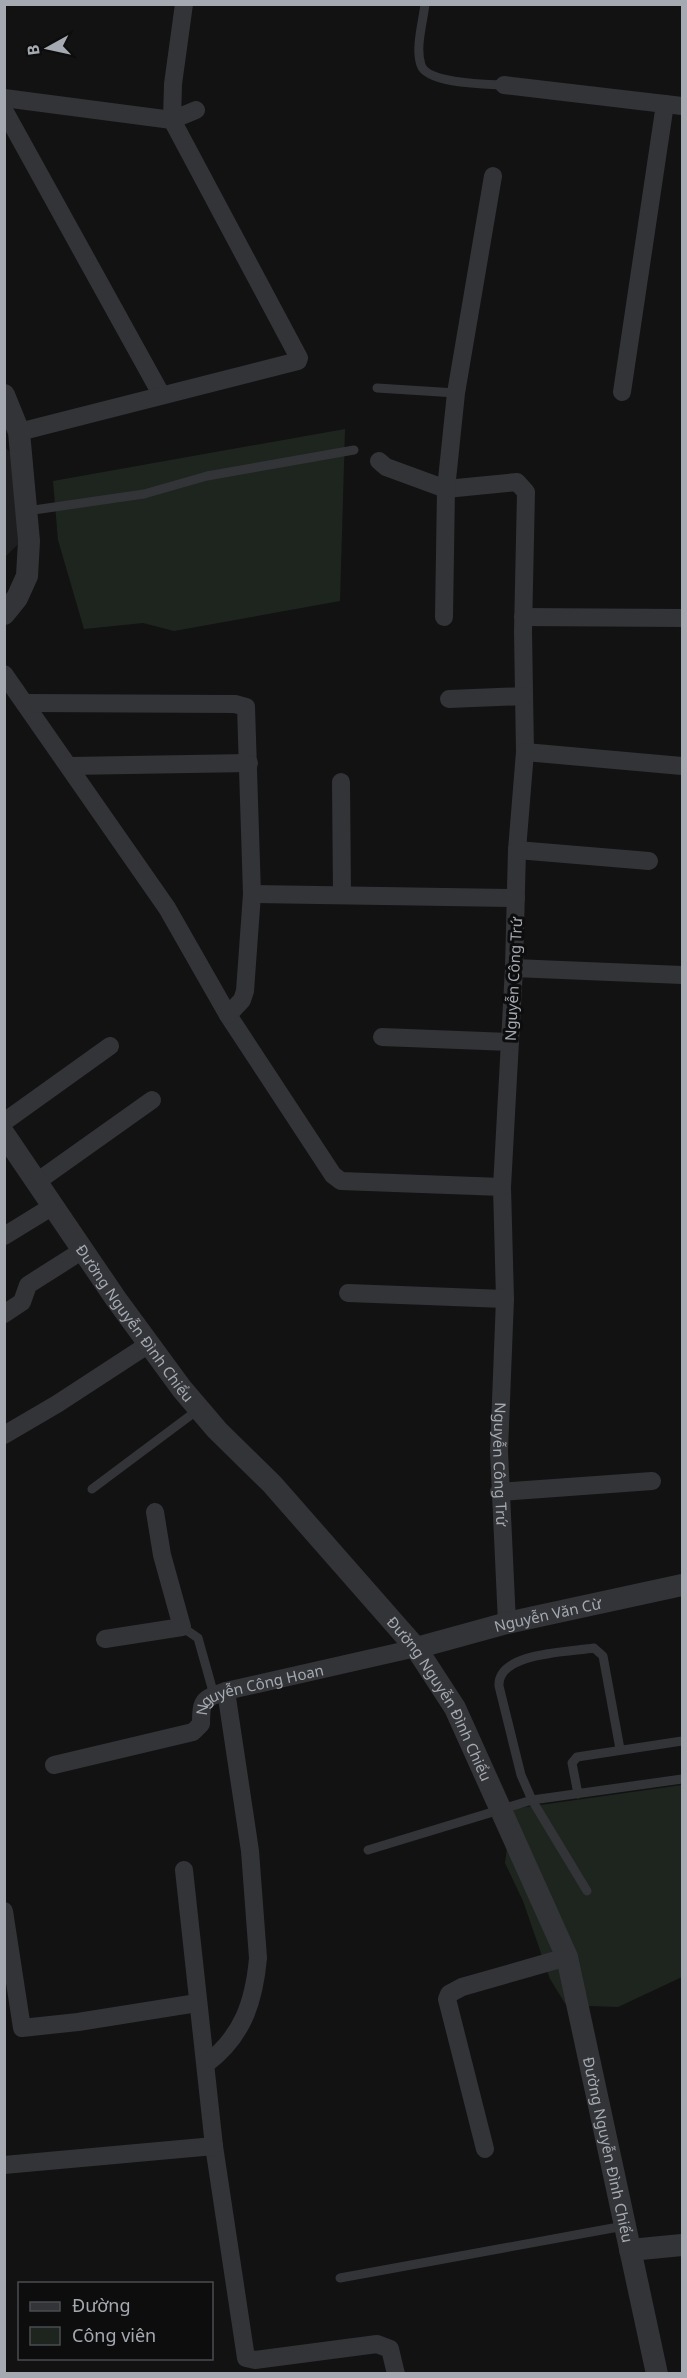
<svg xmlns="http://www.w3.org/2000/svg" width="687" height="2378" font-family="'Noto Sans',sans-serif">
<rect width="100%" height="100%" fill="#121213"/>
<path fill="#1e1e20" d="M4,446L16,459L18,544L5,557Z"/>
<path fill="#1e251f" d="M345,429L340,601L174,631L143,623L84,629L58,540L53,481Z
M682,1785V1977L618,2007L566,2005L550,1979L523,1901L505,1863L512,1809Z"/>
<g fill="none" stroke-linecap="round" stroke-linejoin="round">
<path stroke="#333438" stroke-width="9" d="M425,4C423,22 415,48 421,65C427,84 486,84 504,85
M377,388L456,393
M27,511L144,494L207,476L354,450
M92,1489L199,1409
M182,1627L198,1638L214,1695
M578,1794L572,1763L577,1757L682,1741
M368,1850L532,1800L682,1779
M587,1891L532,1800L521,1775L499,1686C497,1652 570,1652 594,1648L603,1656L620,1749
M340,2278L624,2226"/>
<g stroke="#333438" stroke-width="18">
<path d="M504,85L682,106"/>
<path d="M4,98L172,120L196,110"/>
<path d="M4,110L161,394"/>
<path d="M622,392L665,104"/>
<path d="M19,432L298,361L299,358L172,120L173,84L184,4"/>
<path id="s1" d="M379,461L386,467L446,489L517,482L526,492L523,632L525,752L517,850L514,968L502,1187L505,1299L499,1451L507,1623"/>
<path d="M444,617L446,489L456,393L493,176"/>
<path d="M523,617L682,618"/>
<path d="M4,674L167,908L228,1015L333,1175L341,1181L502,1187"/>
<path d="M449,699L524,696"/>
<path d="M26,703L235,704L246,707L252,894L245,991L242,1000L228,1015"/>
<path d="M525,752L682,766"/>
<path d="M69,766L249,763"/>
<path d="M341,782L342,895"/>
<path d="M517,850L649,861"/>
<path d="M252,894L516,898"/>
<path d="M514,968L682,975"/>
<path d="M382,1037L510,1042"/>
<path d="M4,1122L110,1046"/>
<path d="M38,1181L152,1100"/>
<path d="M4,1236L53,1206"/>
<path d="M348,1293L505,1299"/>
<path d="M4,1314L22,1302L28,1285L83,1250"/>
<path d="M4,1435L57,1404L149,1344"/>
<path d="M499,1492L652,1481"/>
<path d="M105,1639L182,1627L162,1555L155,1512"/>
<path id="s2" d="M54,1765L193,1732L201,1724C201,1699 203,1699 226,1691L416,1648"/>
<path d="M184,1870L214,2146L246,2358L255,2360L377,2344L390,2349L396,2374"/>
<path d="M4,1911L22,2028L78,2022L197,2003"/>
<path d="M206,2064C242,2037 254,2003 258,1958L250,1851L226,1691"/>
<path d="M485,2149L447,1999L449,1994L462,1987L567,1957"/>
<path d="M4,2165L214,2146"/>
</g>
<g stroke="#333438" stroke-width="22">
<path d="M4,395L19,432L29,541L27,576L17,598L4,614"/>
<path id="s3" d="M4,1134L116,1299L182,1389L217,1430L272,1484L416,1648L455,1708L567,1957L657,2374"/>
<path id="s4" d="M416,1648L507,1623L682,1585"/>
<path d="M630,2250L682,2245"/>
</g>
</g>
<g text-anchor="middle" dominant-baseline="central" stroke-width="6" stroke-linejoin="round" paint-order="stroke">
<g font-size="15" fill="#a5aab2" stroke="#0d0d0e">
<text transform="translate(513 979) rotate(-87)">Nguyễn Công Trứ</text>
<text stroke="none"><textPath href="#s3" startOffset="230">Đường Nguyễn Đình Chiểu</textPath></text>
<text stroke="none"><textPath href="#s1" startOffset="1131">Nguyễn Công Trứ</textPath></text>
<text stroke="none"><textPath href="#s4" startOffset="136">Nguyễn Văn Cừ</textPath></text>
<text stroke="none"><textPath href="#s2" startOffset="232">Nguyễn Công Hoan</textPath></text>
<text stroke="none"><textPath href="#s3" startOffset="716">Đường Nguyễn Đình Chiểu</textPath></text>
<text stroke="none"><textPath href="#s3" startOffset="1202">Đường Nguyễn Đình Chiểu</textPath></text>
</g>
</g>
<rect width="687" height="2378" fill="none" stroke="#a5aab2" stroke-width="12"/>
<rect x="18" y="2282" width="195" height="78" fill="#0d0d0e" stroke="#4a4c50" stroke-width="1.5"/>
<rect x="30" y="2302" width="30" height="9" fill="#333438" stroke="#4a4c50" stroke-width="1.5"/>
<text x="72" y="2312" font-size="18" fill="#a5aab2">Đường</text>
<rect x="30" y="2327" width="30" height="18" fill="#1e251f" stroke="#4a4c50" stroke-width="1.5"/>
<text x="72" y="2342" font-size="18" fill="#a5aab2">Công viên</text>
<g transform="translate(48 48) rotate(262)" stroke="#0d0d0e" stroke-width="4.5" paint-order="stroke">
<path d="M0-4.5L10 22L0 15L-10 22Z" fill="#a5aab2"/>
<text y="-9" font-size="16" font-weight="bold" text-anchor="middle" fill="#a5aab2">B</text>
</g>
</svg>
